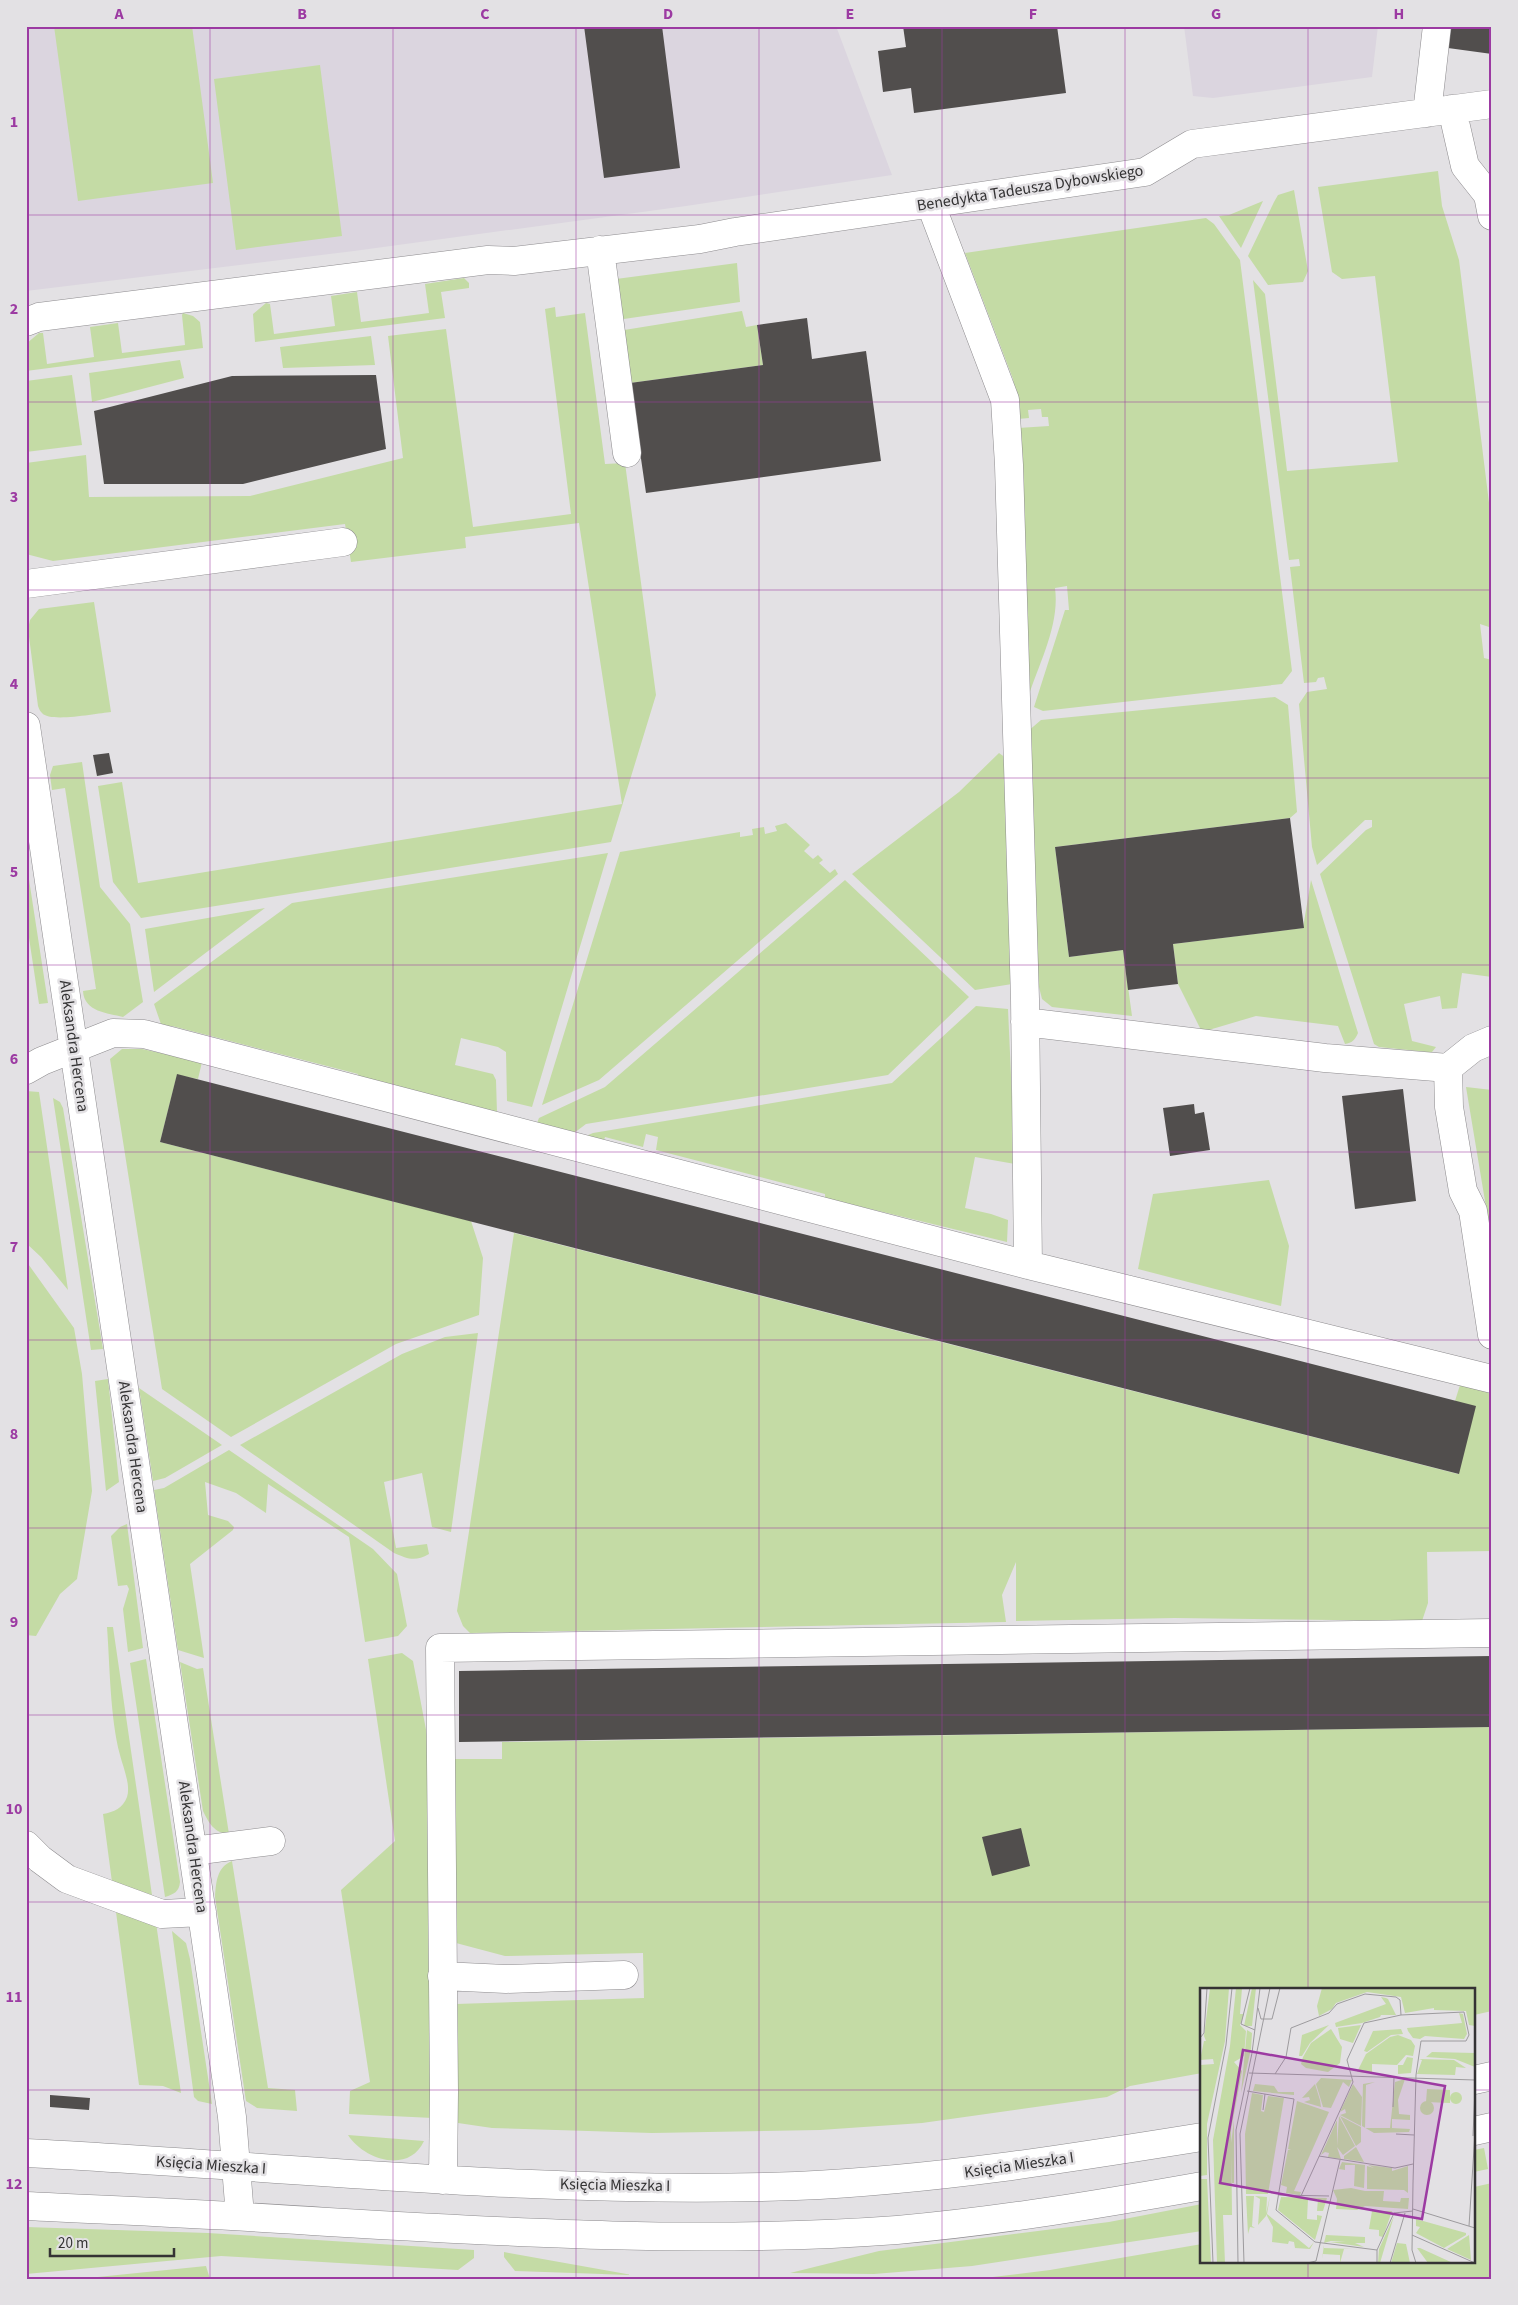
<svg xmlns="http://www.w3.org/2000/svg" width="1518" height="2305" font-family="'Source Sans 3',sans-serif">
<rect width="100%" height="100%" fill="#e3e1e4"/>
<path fill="#dbd5df" d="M26,26H836L892,175L686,206L354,251L26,291Z
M1184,26H1378L1372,77L1213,98L1193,96Z"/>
<path fill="#c4dba5" d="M54,26H192L213,183L78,201Z
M320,65L342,236L236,250L214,79Z
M1438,171L1442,206L1459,260L1492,527V628L1480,624L1484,658L1492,660V977L1462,973L1457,1008L1442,1009L1440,996L1404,1004L1412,1041L1436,1047L1432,1052H1428L1379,1047L1374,1044L1320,874L1366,830L1372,827V820H1365L1317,865L1312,847L1299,704L1307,692L1327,689L1324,677L1318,678L1316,682L1304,683L1290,567L1300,566L1299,559L1289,560L1253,280L1265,294L1287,471L1398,462L1375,276L1342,279L1332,272L1318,187Z
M1294,190L1308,271L1303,282L1268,285L1248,256L1274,202L1278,195Z
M1263,201L1241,248L1219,216L1229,215Z
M1206,218L1214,224L1240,260L1292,671L1282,684L1043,711L1034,707L1065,610H1069L1067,586L1055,588C1060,625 1039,663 1028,698L1018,428L1049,426L1048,417H1042L1041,409L1028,410L1029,418L1018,419L1013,379L965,253Z
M737,263L740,302L617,320L616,279Z
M464,278L469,283V288L441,292L445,318L255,342L253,314L266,303L270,304L274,334L335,326L331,296L357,292L361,322L429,313L425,284Z
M555,307L556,317L585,313L605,464L625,463L656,695L611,842L141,918L113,882L98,786L122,782L138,883L622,804L579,523L465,537L466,548L351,562L345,524L53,561L26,554V463L86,455L89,497L250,496L403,458L388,336L446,329L473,527L571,514L545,309Z
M742,311L746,327L757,325L763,365L630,383L618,331Z
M183,313L193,316L200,322L203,348L26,371V344L39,333H43L47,364L94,357L90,327L118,323L122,353L185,345L182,315Z
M371,336L375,365L283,368L280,347Z
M180,360L184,378L92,402L89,373Z
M72,375L82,445L26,452V381Z
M94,602L111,712C98,713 50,723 42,713C40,711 39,709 38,706L28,629L30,620L39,609Z
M1275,697L1288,705L1297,812L1290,818L1055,847L1069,957L1123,950L1132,1016L1052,1007L1042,999L1034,967L1027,732L1041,720Z
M999,753L1006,758L1012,984L975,990L852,874L959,792Z
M82,762L100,887L130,924L143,1002L123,1017C108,1013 84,1012 83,991L96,989L65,788L52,790L50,775L53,766Z
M786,823L810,845L804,851L813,859L818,855L823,860L819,863L830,873L835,869L838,874L599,1080L542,1105L620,852L740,832V837L753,835L752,829L764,827L765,834L777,831L775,826Z
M608,853L532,1107L507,1101L506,1052L498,1047L461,1038L455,1065L493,1074L496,1080L497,1113L357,1079L358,1074L172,1026L169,1029L162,1027L154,1004L292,903Z
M26,860L48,1003L39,1004L26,918Z
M845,880L969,997L888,1075L586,1124L574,1133L537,1123L539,1118L605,1087Z
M1311,880L1358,1033C1355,1040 1352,1043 1345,1044L1338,1026L1256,1016L1202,1032L1178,984L1173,944L1303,928Z
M265,908L154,992L145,929Z
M976,1006L1008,1009L1015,1164L975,1157L965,1208L991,1214L1008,1220L1007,1242L825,1198V1194L656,1150L658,1137L646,1134L643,1147L605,1137L604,1140L586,1136L593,1133L892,1083Z
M122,1049H142L202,1062L198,1079L177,1075L160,1142L471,1221L483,1258L479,1315L396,1344L231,1437L162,1389L110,1059Z
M1466,1087L1492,1090V1243Z
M26,1091L39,1092L68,1290L41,1257L26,1243Z
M53,1098L60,1102L63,1108L103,1349L91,1350Z
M1269,1180L1289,1246L1281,1306L1138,1269L1153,1194Z
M514,1233L1458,1474L1455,1401L1460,1385L1488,1392L1492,1398V1551L1427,1552L1428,1603L1422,1621L1175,1618L1016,1621V1562L1002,1595L1006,1622L470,1633L463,1626L457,1611Z
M26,1261L74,1328L82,1374L92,1491L77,1579L60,1594L36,1636L26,1635Z
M478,1333L451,1532L432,1527L422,1473L384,1482L396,1548L427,1544L429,1554C415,1562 408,1559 394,1553L240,1445L402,1354L445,1337Z
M108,1379L119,1482L106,1491L95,1381Z
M139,1388L222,1445L165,1478L153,1481Z
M229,1450L373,1549L397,1574L407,1626L398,1636L365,1642L349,1537L268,1484L266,1513L236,1493L205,1482L208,1515L228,1521L234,1527L233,1530L190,1564L204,1658L178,1650L154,1490L164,1488Z
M127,1524L143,1648L128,1652L123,1609L129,1589L127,1585L118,1586L111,1536L120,1527Z
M107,1627H113L152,1895L112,1882L103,1814C114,1812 123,1808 127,1797C131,1785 123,1767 120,1755C110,1717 110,1667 107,1627Z
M402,1653L413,1661L427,1735L433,2118L349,2114L350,2091L370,2082L341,1890L395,1841L368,1659Z
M146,1659L180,1882C179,1892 174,1894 165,1897L130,1663Z
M180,1662L197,1669L203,1668L229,1834C214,1833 209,1823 203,1811Z
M1492,1727V2011L1474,2015V1989H1202V2073L1130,2086L1107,2097L922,2123L820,2130L652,2133L492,2128L458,2123L456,2004L644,1998L643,1953L505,1956L456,1943L454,1759H502V1742Z
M232,1861L268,2088L295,2090L297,2111L257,2108L246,2101L215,1897C216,1882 217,1867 232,1861Z
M116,1912L156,1923L181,2093L163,2086L139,2085Z
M172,1931L186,1943L190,1959L212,2104L198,2101L194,2097Z
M348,2135L424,2141C409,2174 364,2160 348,2135Z
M1484,2148L1488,2169L1474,2172V2150Z
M1492,2183V2279H976L1050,2270L1202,2244V2261H1474V2187Z
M1202,2204V2231L972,2266L874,2274L790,2273L879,2251L1109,2222Z
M26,2227L208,2233L474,2250V2258L458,2270L221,2256L26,2274Z
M504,2252L509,2253L632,2275L515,2271L504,2257Z
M206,2266L210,2279H78Z"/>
<path fill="#514e4d" d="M584,26H662L680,168L604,178Z
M903,26H1057L1066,93L914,113L911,88L883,92L878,51L906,47Z
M1451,26H1492V54L1448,48Z
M807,318L812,359L866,351L881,461L646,493L630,383L763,365L757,325Z
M376,375L386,449L243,484H104L94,411L232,376Z
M109,753L113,773L97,776L93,755Z
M1290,818L1304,928L1173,944L1178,984L1152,987L1128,990L1123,950L1069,957L1055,847Z
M177,1074L1476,1406L1459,1474L160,1142Z
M1403,1089L1416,1201L1355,1209L1342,1096Z
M1194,1104L1195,1114L1204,1112L1210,1150L1170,1156L1163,1108Z
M1492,1656V1727L459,1742V1671Z
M1021,1828L1030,1866L992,1876L982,1837Z
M50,2095L90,2098L89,2110L50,2107Z"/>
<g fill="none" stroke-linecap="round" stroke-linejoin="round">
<defs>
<path id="minor" d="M1452,109L1465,166L1488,195L1492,216
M1427,113L1437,26
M931,205L1005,400L1009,465L1025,999L1028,1265
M600,250L627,453
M26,322L39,317L488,260L514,261L700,239L735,232L1145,172L1192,144L1492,104
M26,584L343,542
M26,726L232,2117L240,2216
M1025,1022L1325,1058L1448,1068
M1492,1040L1473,1048L1448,1068L1449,1107L1463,1191L1473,1211L1492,1335
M26,1070L42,1061L113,1033L144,1034L1028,1265L1492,1379
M26,1845L40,1859L67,1879L162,1914L202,1912
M193,1851L271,1841
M442,1976L506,1979L624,1975
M1474,2080L1492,2076
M1474,2131L1492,2127
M26,2153C283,2166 539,2195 796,2186C934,2180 1065,2159 1202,2137
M443,2180L444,2092L440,1648L1492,1633
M26,2206C127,2211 228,2215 328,2222C517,2233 708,2244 897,2230C999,2221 1101,2204 1202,2186"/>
</defs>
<use href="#minor" stroke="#8e8c8f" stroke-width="29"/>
<use href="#minor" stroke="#fff" stroke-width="28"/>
</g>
<path fill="none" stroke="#9c3aa2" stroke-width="1" stroke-opacity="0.55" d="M210,26V2279M393,26V2279M576,26V2279M759,26V2279M942,26V2279M1125,26V2279M1308,26V1989M26,215H1492M26,402H1492M26,590H1492M26,778H1492M26,965H1492M26,1152H1492M26,1340H1492M26,1528H1492M26,1715H1492M26,1902H1492M26,2090H1202M1474,2090H1492M1308,2261V2279"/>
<g text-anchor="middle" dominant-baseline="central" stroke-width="5" stroke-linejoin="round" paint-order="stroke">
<g font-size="16" fill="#343334" stroke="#e3e1e4">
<text transform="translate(1030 188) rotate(-9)">Benedykta Tadeusza Dybowskiego</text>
<text transform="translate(74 1046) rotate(82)">Aleksandra Hercena</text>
<text transform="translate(133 1447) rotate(82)">Aleksandra Hercena</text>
<text transform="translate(193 1847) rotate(82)">Aleksandra Hercena</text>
<text transform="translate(211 2165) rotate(4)">Księcia Mieszka I</text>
<text transform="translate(1019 2165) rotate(-8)">Księcia Mieszka I</text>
<text transform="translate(615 2185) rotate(1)">Księcia Mieszka I</text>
</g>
</g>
<g transform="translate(1200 1988)">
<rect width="275" height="275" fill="#e3e1e4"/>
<path d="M10,0H29L25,53L7,136V187L0,188V77L14,76L13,71L0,72L4,53H6L4,48ZM36,0H42L40,26H44L40,37L46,43L44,68L34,74L42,83L31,142L32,227H23L25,275H17L13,152L30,58ZM52,0H56L52,38H44ZM122,0H275V38L269,37L266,23L234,22V20L205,25L201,9L167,4L136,15L132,21L119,28L117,18ZM181,9L186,10L188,11L196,27H181L180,29L162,35L136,39L135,35L186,16ZM259,25L263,26L267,46L264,51L225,48L220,51L213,50L208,43L207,40L262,35ZM129,37L110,55L102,68H99L102,47ZM161,37L153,55L140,51L138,40ZM131,41L142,59L140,75L128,84L106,80L101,76L103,69L111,55ZM201,41L203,46L191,47L167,64L164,63L173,43ZM47,42L52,45L51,61L41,105ZM198,47L211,52L215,58L213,68L206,67L197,77L172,76V85L157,84L166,66L190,49ZM232,64L275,65V79L255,71L226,69ZM207,69L213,70L211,85L198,86V77H203ZM219,71L254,72L266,80L256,79L255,87L217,86L222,72ZM121,90L152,92L149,99L143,94L131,120L123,119L116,96ZM205,91L198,112L199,126L210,127V132L192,131V140L210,141L209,144L174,145L162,138L163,96L175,94L166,97L165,140H190L195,94ZM55,96L74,98L78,104H94V107L53,103ZM115,96L120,112L121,119L104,114L110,112L109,109L102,110ZM153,96L162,109L161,138L140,127L146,125L145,121L140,124ZM227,101L250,102V115L226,114ZM250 110a6 6 0 1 1 12 0a6 6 0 1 1-12 0ZM52,105L63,107L61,123L64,124L68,108L84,110L68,206H46L45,146ZM97,113L129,124L94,203L101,204L100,207L86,205L87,199L81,197L88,162H91L88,161ZM220 120a7 7 0 1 1 14 0a7 7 0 1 1-14 0ZM139,128L155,158L143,167L137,159L141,171L128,169L129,165L125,164L121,167L137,132V158ZM140,128L161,139V154L156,158ZM34,132V195H32L31,156ZM156,159L164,174L144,171V168ZM142,174L165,177L164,200L154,198L155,177H145V182L139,181ZM168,177L192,180V183L208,178V205L204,202L167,201V178L174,180ZM0,191H7L11,275H0ZM151,200L165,203H202H184L183,213L200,214L201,210H209L208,221L165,218L157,222L136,221L137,211L133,202ZM46,208H54L52,238L55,240L50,239L48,246ZM55,208L67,209L66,228L58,237L60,211ZM70,208L67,226L109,260L114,254L110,261L95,260L94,254L89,253L88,256L72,254L73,239L66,226ZM81,209L127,210L123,223H117L118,211H108L107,231L117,232V227L122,228L115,252L78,222ZM172,223H192L183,249L179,248V242L169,241ZM194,228L180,275H178L179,261ZM216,231L266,245V247L244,260L216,245L220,239L216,238ZM126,247L165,249V255H155L164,259L130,254H146L131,253L124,255ZM269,247L271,272L247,261ZM197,255L206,256L210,275H191ZM124,257V260L153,261H144L140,275V267L123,266L122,271ZM217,260H220L253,275H228Z" fill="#c4dba5"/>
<path fill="none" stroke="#9d9b9e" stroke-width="1" d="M50,0L41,36L55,42M58,20L61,31H72L80,0M0,50L4,45L7,0M49,85L275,92M75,86L86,69L91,40L129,25L137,16L165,6L196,9L200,12L201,27M47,103L94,111L76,222L115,254L177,262M193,119L194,89M63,122L65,106M196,146L214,147M273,148L275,101M119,168L195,180L213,176M79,207L129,208M101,208L153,94L147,72L164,35L201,27L264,24L269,47L266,53H221L216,87L213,195L212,262L216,275M213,221L275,240M269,238L275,145M212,247L275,275M13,275L8,150L26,57L32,0M38,275L36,142L52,65L60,0M44,275L40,146L70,0M107,275L116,273L140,172M177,275V262L194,225L213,223M190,275L205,225"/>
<path fill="#9c3aa2" fill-opacity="0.15" stroke="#9c3aa2" stroke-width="2.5" d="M43,62L245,98L222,231L20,195Z"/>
<rect width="275" height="275" fill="none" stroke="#343334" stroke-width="2.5"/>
</g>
<rect width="1518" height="2305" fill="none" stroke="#e3e1e4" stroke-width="55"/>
<path d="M50 2248v8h124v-8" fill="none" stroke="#343334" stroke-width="2.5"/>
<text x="58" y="2248" font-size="15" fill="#343334" stroke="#e3e1e4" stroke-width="4" paint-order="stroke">20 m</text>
<rect x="28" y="28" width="1462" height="2250" fill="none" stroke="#9c3aa2" stroke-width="2"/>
<g font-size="16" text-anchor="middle" font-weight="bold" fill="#9c3aa2">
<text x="119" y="19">A</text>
<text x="302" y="19">B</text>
<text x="485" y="19">C</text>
<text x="668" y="19">D</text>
<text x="850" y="19">E</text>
<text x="1033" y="19">F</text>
<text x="1216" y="19">G</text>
<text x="1399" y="19">H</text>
<text x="14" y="127">1</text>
<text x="14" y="314">2</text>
<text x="14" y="502">3</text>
<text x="14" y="689">4</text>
<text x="14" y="877">5</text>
<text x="14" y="1064">6</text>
<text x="14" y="1252">7</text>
<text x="14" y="1439">8</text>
<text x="14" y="1627">9</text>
<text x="14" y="1814">10</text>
<text x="14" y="2002">11</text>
<text x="14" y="2189">12</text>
</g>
</svg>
